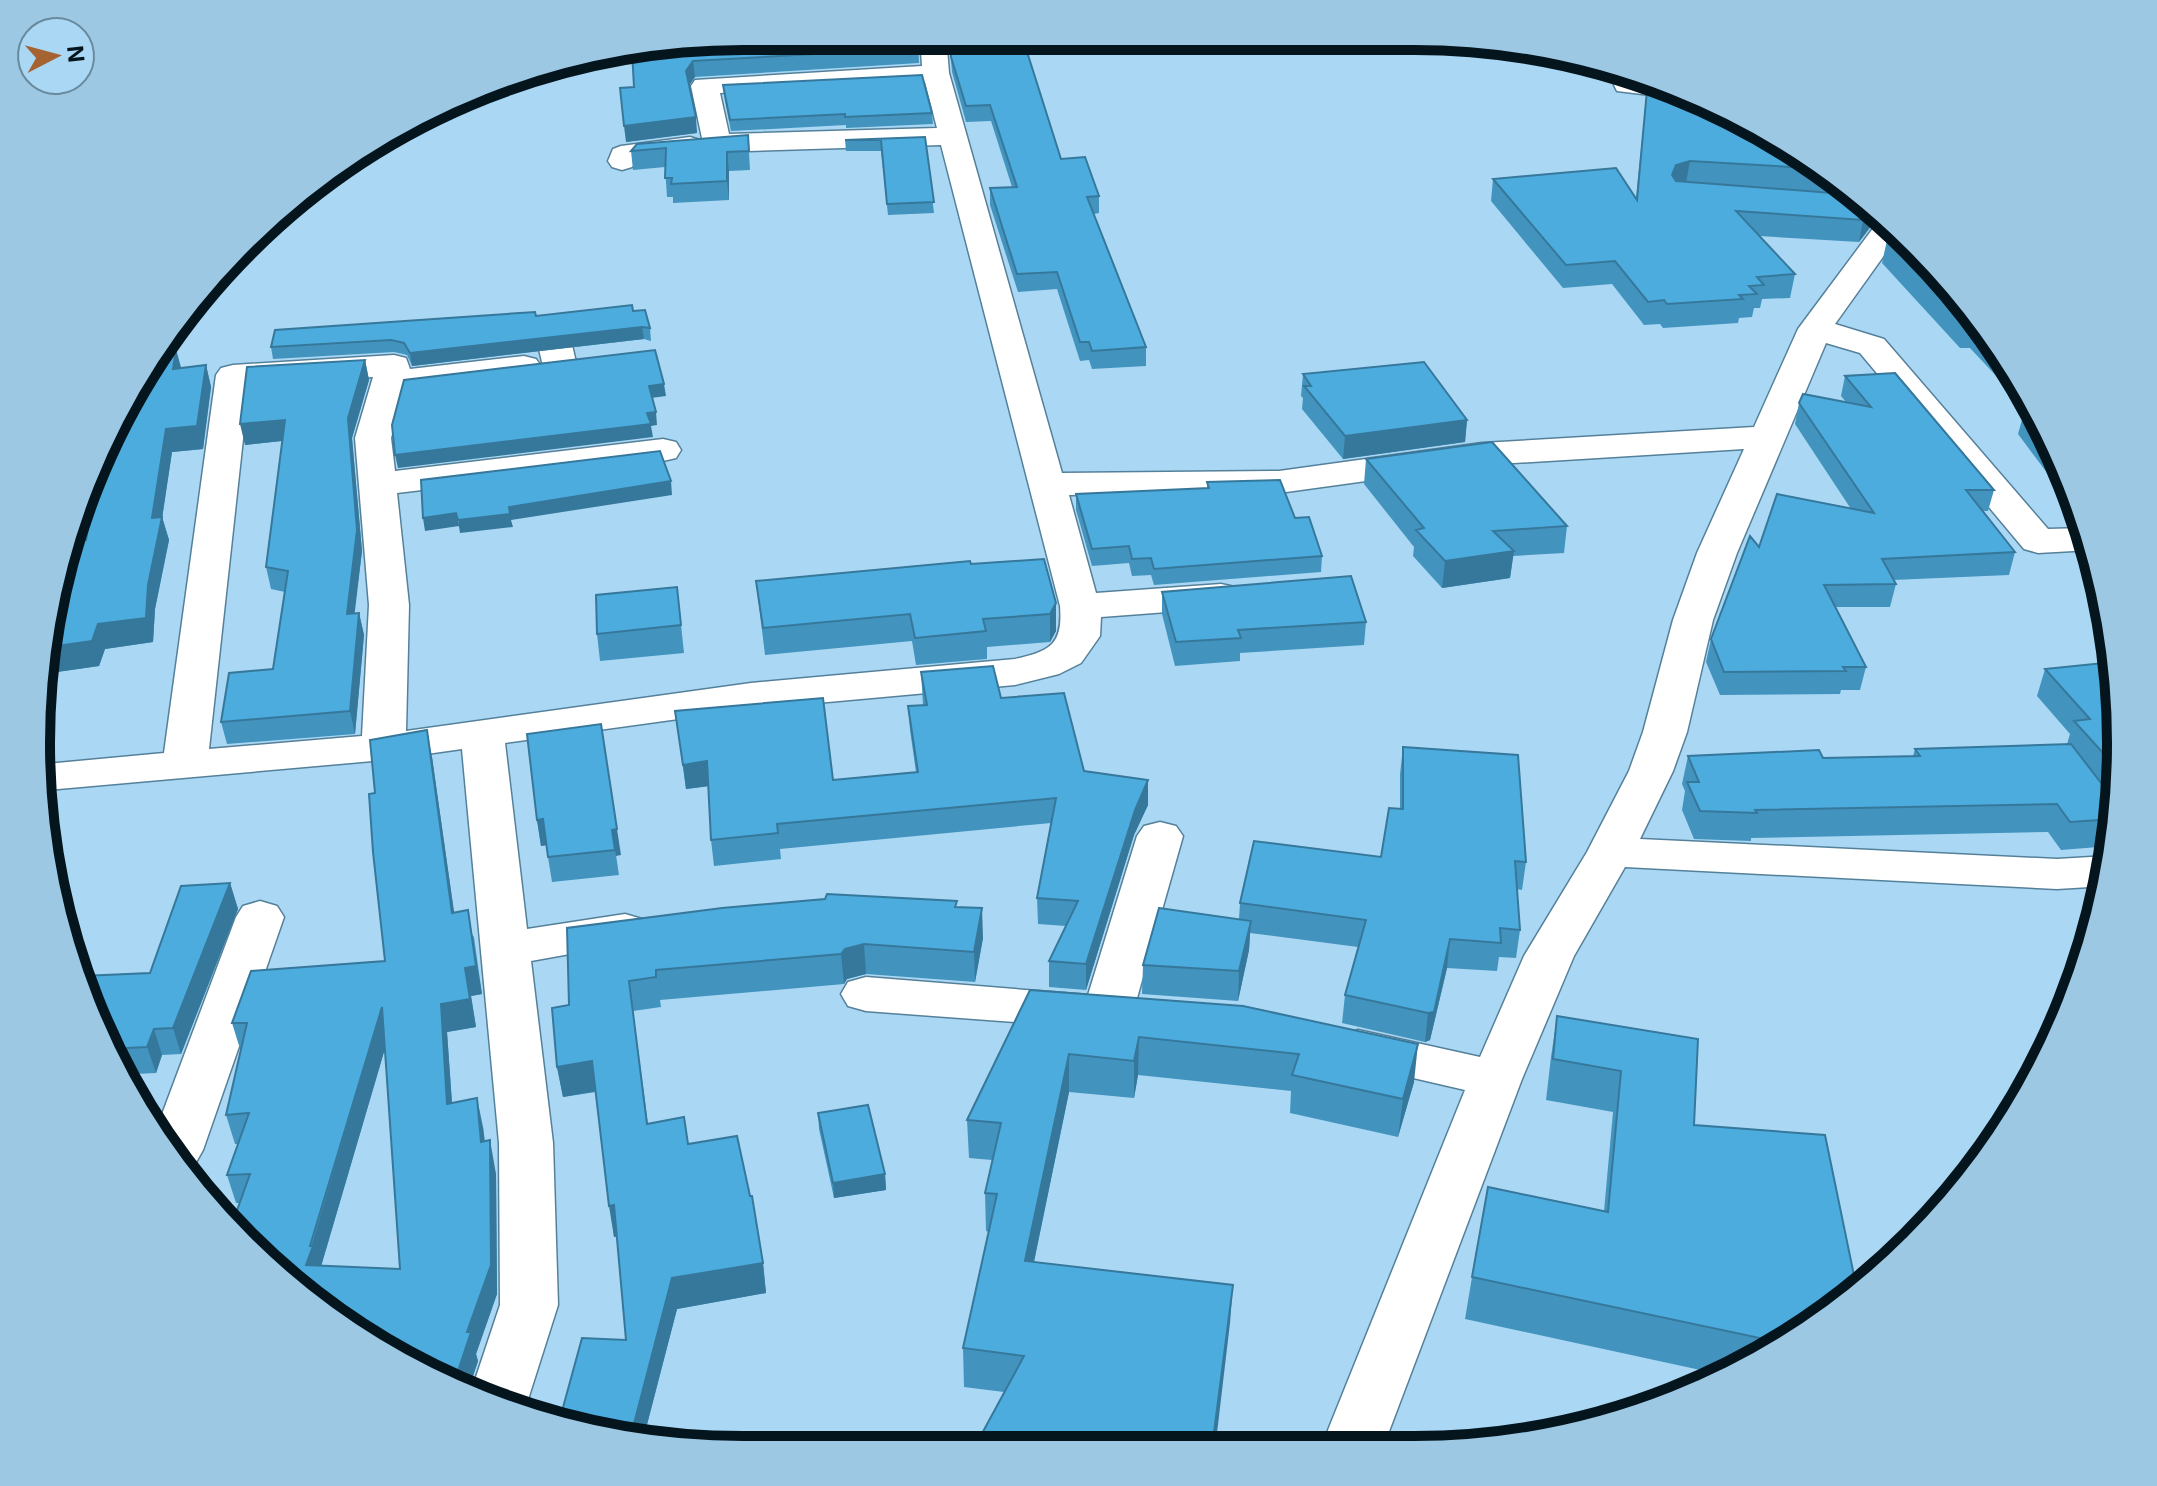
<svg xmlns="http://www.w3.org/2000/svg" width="2157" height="1486" font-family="Inter,sans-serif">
<rect width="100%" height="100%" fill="#aad8f4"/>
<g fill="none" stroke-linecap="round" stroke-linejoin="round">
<defs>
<path id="minor" d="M920,36H946L949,73L1062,473L1279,471L1482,443L1754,427L1798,329L1880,219L1900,233L1835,324L1884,339L2048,529L2084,528L2091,550L2038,553L2024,549L1860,353L1826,343L1737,553L1713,620L1687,732L1673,771L1640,839L2057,859L2108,856L2106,886L2057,889L1625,867L1574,956L1522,1079L1382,1450H1320L1465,1090L1340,1061L1332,1048L1340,1035L1358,1030L1480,1057L1524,956L1587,852L1629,771L1643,732L1673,620L1697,553L1744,449L1482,465L1279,493L1069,495L1096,593L1221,584L1235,587L1241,596L1235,605L1221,608L1101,617L1100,636L1081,663L1059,674L1015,685L751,709L505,743L527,929L625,914L642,919L649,930L642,941L531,961L553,1143L558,1305L524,1412L470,1395L500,1305L499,1143L462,749L384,760L47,790L46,764L164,753L216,375L221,368L233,365L394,355L406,358L410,369L524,356L536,359L541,366L536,373L524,376L404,390L391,438L395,471L663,439L676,442L681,450L676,458L663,461L397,493L409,605L406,731L751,683L1015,659C1051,651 1063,644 1060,606L941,145L717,152L707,149L703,143L691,86L695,80L922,66ZM925,82L937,128L729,134L720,93ZM373,377L355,438L369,605L362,736L209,749L249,384Z
M1627,77L1634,78L1678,92L1667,97L1617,91L1614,85L1617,79Z
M690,137L700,140L704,146L700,152L637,160L632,167L622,170L612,167L608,161L613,149L621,146Z
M551,318L563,321L568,328L576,362L571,369L559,372L547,369L542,362L534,328L539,321Z
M1160,822L1176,826L1183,836L1133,1012L1126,1024L1108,1029L1091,1025L1081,1027L866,1011L848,1006L841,994L848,982L866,977L1088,995L1137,836L1144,826Z
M260,901L277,906L284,917L203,1150L195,1164L188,1166L158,1125L236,917L243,906Z"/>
</defs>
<use href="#minor" stroke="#55809a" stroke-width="3"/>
<use href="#minor" fill="#fff" fill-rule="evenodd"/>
</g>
<path fill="#4294bf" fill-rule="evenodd" d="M918,36L919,63L695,77L689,85L697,133L626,142L634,87L704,46Z
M949,36H1022L1061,159L1099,196V213L1094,214L1146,347V366L1092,369L1089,360L1080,361L1057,289L1018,292L990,205V188L1012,187L991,121L966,122L952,72Z
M1653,84L1727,109L1844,193L1778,189L1878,217L1859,242L1759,236L1795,274L1790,298L1762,299L1760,308H1754L1752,317L1739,318L1738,323L1663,328L1660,324L1644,325L1612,284L1563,288L1491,201L1493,179L1636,198L1647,90H1652Z
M723,85L932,113L933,124L846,128V125L731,131L724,96Z
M748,135L750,170L729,171V200L673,203V197H667L665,167L633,170L631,151Z
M925,137L934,213L888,215L881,151H846L845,140Z
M1895,229L2002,351L2067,473L2078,509H2074L2018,434L2025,409H2027L1970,348H1960L1882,263L1887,240Z
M633,311L650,328L651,341L644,339L412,366L407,355L394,352L273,359L271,347L536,316Z
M166,350L181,368L206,365L211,387L203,449L172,452L162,517L169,540L155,609L153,642L105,649L99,666L43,674L42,651L86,540L96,486H86L90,472Z
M365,360L369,380L352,438L362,551L354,613H359L364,635L355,734L227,744L221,722L273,669L285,592L271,589L266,567L282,441L245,445Z
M1303,374L1467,420L1465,442L1343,459L1302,409L1303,398L1301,396Z
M1845,376L1994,490L1988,511H1982L2015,552L2009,575L1893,580L1896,584L1890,607H1835L1866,667L1860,690H1841L1840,694L1720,695L1706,662L1711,639L1759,547L1851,509L1795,424L1799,403L1846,402L1841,396Z
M1366,459L1567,526L1564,553L1513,556L1510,578L1442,588L1413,556L1414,547L1364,484Z
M1207,482L1295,518L1322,556L1321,572L1154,585L1151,575L1132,576L1129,563L1092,566L1076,510V494L1207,488Z
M1044,559L1056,631L1050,642L987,647V659L916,665L912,641L765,655L756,581Z
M677,587L684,653L600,661L597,634Z
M1162,592L1366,622L1364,645L1240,653V661L1175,666L1162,614Z
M2045,669L2121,743L2116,790L2107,791L2115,801L2111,846L2061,850L2048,832L1751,838V841L1694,839L1682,810L1685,791L1682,784L1688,756L1823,758L1913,756L1915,749L2067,744L2070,734L2037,696Z
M921,672L1001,698L1084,771L1148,780V805L1134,835L1086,990L1049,987V961L1066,926L1038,924L1037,898L1051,823L780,849L781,859L714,866L711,840L708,786L686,789L675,711L833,780L916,772L910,730L908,706L923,705Z
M527,734L621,855H616L619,875L552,882L546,845L541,846L537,820Z
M1403,747L1526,862L1522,890L1517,889L1520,930L1516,958L1499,957L1497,971L1447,968L1430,1040L1425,1042L1342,1023L1345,995L1358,947L1250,933L1249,950L1238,1001L1142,994L1143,965L1239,919L1240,903L1381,857L1400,809V774Z
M432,757L454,912L474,937L482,994L471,996L476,1027L447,1032L452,1103L483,1127L485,1141L496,1174L497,1294L476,1354L478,1361L467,1394L350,1331L240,1203H236L227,1175L238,1144H235L226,1115L241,1052L232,1023L385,961L375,793ZM385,1048L400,1269L321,1266Z
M230,883L238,909L181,1054L162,1055L156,1073L135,1074L131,1086L109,1056L150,973Z
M957,907L983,938L975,982L866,974L847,979L844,984L660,1000L661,1007L633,1011L648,1124L688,1144L763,1263L766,1293L677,1309L643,1440L605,1436L626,1340L617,1236L614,1237L596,1092L563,1097L557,1067L569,1005L567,928Z
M1030,990L1414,1082L1398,1137L1290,1113L1291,1091L1138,1075L1134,1098L1069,1092L1034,1262L1230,1323L1004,1392L964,1387L963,1348L989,1232L986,1231L985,1193L992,1160L969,1158L967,1120Z
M1557,1016L1694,1125L1856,1285L1728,1376L1465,1319L1472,1277L1604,1211L1613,1112L1546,1100L1551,1057Z
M818,1113L885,1174L886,1190L834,1198L819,1129Z"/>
<path fill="#36789b" d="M693,61L695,77L688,87L686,71Z
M696,117L697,133L626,142L624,126Z
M727,152L729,171V200L727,181Z
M1690,161L1686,183L1672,187V175L1676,165Z
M1870,212L1878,217L1859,242L1863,220Z
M642,327L644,339L412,366L410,353Z
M176,349L182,371L173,369Z
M365,360L369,380L352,438L362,551L352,636L347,614L348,418Z
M206,365L211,387L203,449L172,452L161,526L162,517L169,540L155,609L153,642L105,649L99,666L43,674V648L98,624L166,429Z
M664,384L666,396L651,398L649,386Z
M656,412L657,425L651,426L653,437L398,468L395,455Z
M285,420L290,440L245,445L240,424Z
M1467,420L1465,442L1343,459L1345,436Z
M671,481L672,495L511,520L513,527L460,533L458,520L509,507Z
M456,513L459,526L425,531L423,518Z
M1514,551L1510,578L1442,588L1445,561Z
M1056,603V631L1050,642V614Z
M359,613L364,635L355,734L350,711Z
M427,730L432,757L458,940L452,913Z
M707,761L710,786L686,789L683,765Z
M1148,780V805L1134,835L1086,990V964L1135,810Z
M543,819L548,845L541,846L537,820Z
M617,829L621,855L616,856L612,830Z
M53,865L63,894L59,907L50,880L49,876Z
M230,883L238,909L181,1054L173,1028Z
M982,908L983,938L975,982L974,952Z
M468,910L482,994L471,996L476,1027L447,1032L454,1132L447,1104L441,1004L465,968Z
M1251,921L1249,950L1238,1001L1239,971Z
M1450,939L1447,968L1430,1040L1425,1042L1428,1013Z
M864,944L866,974L847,979L844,984L841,954L845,949Z
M382,1007L389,1035L320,1270L306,1265Z
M154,1029L162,1055L156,1073L147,1047Z
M1139,1037L1138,1075L1134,1098V1061Z
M1418,1044L1414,1082L1398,1137L1403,1099Z
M127,1048L135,1074L131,1086L118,1069Z
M1069,1054V1092L1026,1300L1025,1261Z
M592,1061L597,1091L563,1097L557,1067Z
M477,1098L483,1127L487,1170L481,1142Z
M490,1140L496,1174L497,1294L476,1354L478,1361L467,1394L463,1391L458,1371L467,1332Z
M885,1174L886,1190L834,1198L833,1183Z
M614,1205L619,1236L614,1237L609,1206Z
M763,1263L766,1293L677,1309L643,1440L630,1439L672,1278Z
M1233,1285L1230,1323L1215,1450L1213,1440Z"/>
<path fill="#4dacde" stroke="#36789b" stroke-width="2" fill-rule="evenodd" d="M743,36H918V48L693,61L686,71L696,117L624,126L620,88L634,87L632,51L704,46V41Z
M950,36H1022L1061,159L1085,157L1099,196L1087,197L1146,347L1092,351L1089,342H1080L1057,272L1017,274L990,188L1017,187L990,105L966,106L951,57Z
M922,75L932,113L845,117V114L730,120L723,85Z
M1654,84L1727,109L1810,168L1690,161L1676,165L1672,175L1676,181L1845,194L1870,212L1863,220L1736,211L1795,274L1757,277L1764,285L1749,286L1757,294L1739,295L1743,299L1667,304L1664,300L1648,302L1615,261L1566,265L1493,179L1616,168L1637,200L1647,90H1653Z
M748,135L749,151L727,152V181L671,184L672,178H665L666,148L631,151L637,144Z
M925,137L934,202L887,204L881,140H845Z
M1895,229L1914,243L2003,352L1976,324H1965L1887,240Z
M632,305L633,311L645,310L650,328L642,327L410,353L404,343L391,340L271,347L275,330L535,312L536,316Z
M176,349L173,369L206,365L197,426L166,429L152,518L162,517L148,585L146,618L98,624L92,641L43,648L72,541L86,540L100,462H96L166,350Z
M655,350L664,384L649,386L656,412L647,413L651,424L395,455L392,425L404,380Z
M365,360L348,418L357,530L347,614L359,613L350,711L221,722L229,673L273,669L288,571L266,567L285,420L240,424L247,367Z
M1424,362L1467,420L1345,436L1304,386H1311L1303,374Z
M1895,373L1994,490H1966L2015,552L1882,559L1896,584L1824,585L1866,667H1843L1846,671L1724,672L1711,639L1750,536L1759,547L1777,494L1874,513L1799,403L1803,394L1871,407L1845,376Z
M2025,409H2033L2054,447Z
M1492,442L1567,526L1493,531L1514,551L1445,561L1416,530L1424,528L1366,459Z
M660,451L671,481L509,507L510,514L458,520L456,513L423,518L421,480Z
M1280,480L1295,518L1309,517L1322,556L1154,569L1151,558L1132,559L1129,546L1092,549L1076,494L1209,488L1207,482Z
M1044,559L1056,603L1050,614L983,619L986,631L915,638L910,614L763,628L756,581L970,561L971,564Z
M1351,576L1366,622L1238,630L1241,638L1176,642L1162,592Z
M677,587L681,625L597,634L596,595Z
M2113,662L2121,743L2119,763L2113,764L2074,721L2090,719L2045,669Z
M993,666L1001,698L1064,693L1084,771L1148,780L1135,810L1086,964L1049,961L1078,901L1037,898L1056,798L777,824L778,833L711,840L707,761L683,765L675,711L823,698L833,780L918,772L908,706L927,705L921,672Z
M601,724L617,829L612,830L615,850L548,857L543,819L537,820L527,734Z
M427,730L452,913L468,910L476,966L465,968L470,999L441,1004L447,1104L477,1098L481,1142L490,1140V1145L491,1265L467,1332H471L458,1371L420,1368L350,1331L243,1243L231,1227L250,1174L227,1175L249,1113L226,1115L247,1023H232L251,971L385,961L373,852L369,794L375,793L370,740ZM382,1007L400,1269L306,1265L313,1246H310Z
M2071,744L2115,801L2114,819L2070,822L2057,804L1755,810L1757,813L1700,811L1687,782H1699L1688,756L1819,750L1823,758L1920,756L1915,749Z
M1403,747L1518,755L1526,862L1515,861L1520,930L1500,928L1501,943L1450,939L1434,1012L1428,1013L1345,995L1366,920L1240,903L1254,841L1381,857L1389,808L1403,809Z
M53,865L49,876V866Z
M230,883L173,1028L154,1029L147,1047L127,1048L118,1069L109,1056L82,976L150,973L181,886Z
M827,894L957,901L955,907L982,908L974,952L864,944L845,949L841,954L656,970V977L629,981L647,1124L684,1117L688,1144L737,1136L750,1196H752L763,1263L672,1278L630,1439L605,1436L559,1422L582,1338L626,1340L614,1205L609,1206L592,1061L557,1067L552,1008L569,1005L567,928L722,908L825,899Z
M1159,908L1251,921L1239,971L1143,965Z
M1030,990L1243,1006L1418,1044L1403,1099L1292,1075L1299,1054L1139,1037L1134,1061L1069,1054L1025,1261L1233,1285L1213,1440L1244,1450H973L1024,1356L963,1348L997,1194L985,1193L1001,1123L967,1120Z
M1557,1016L1698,1039L1694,1125L1825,1135L1856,1285L1769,1347H1761L1760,1338L1472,1277L1488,1187L1608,1212L1621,1071L1553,1059Z
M868,1105L885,1174L833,1183L818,1113Z"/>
<path d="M0 0H2157V1486H0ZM743 50H1414A693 693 0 0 1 2107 743V743A693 693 0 0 1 1414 1436H743A693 693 0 0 1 50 743V743A693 693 0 0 1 743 50Z" fill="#9dc8e3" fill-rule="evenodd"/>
<path fill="none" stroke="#04151e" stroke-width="10" d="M743 50H1414A693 693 0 0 1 2107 743V743A693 693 0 0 1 1414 1436H743A693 693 0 0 1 50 743V743A693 693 0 0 1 743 50Z"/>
<g transform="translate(56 56) rotate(84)"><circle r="38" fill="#aad8f4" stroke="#688a9e" stroke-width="2"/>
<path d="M0-6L14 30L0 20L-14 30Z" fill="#a66332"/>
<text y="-12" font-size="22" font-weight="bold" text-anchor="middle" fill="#04151e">N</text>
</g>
</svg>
